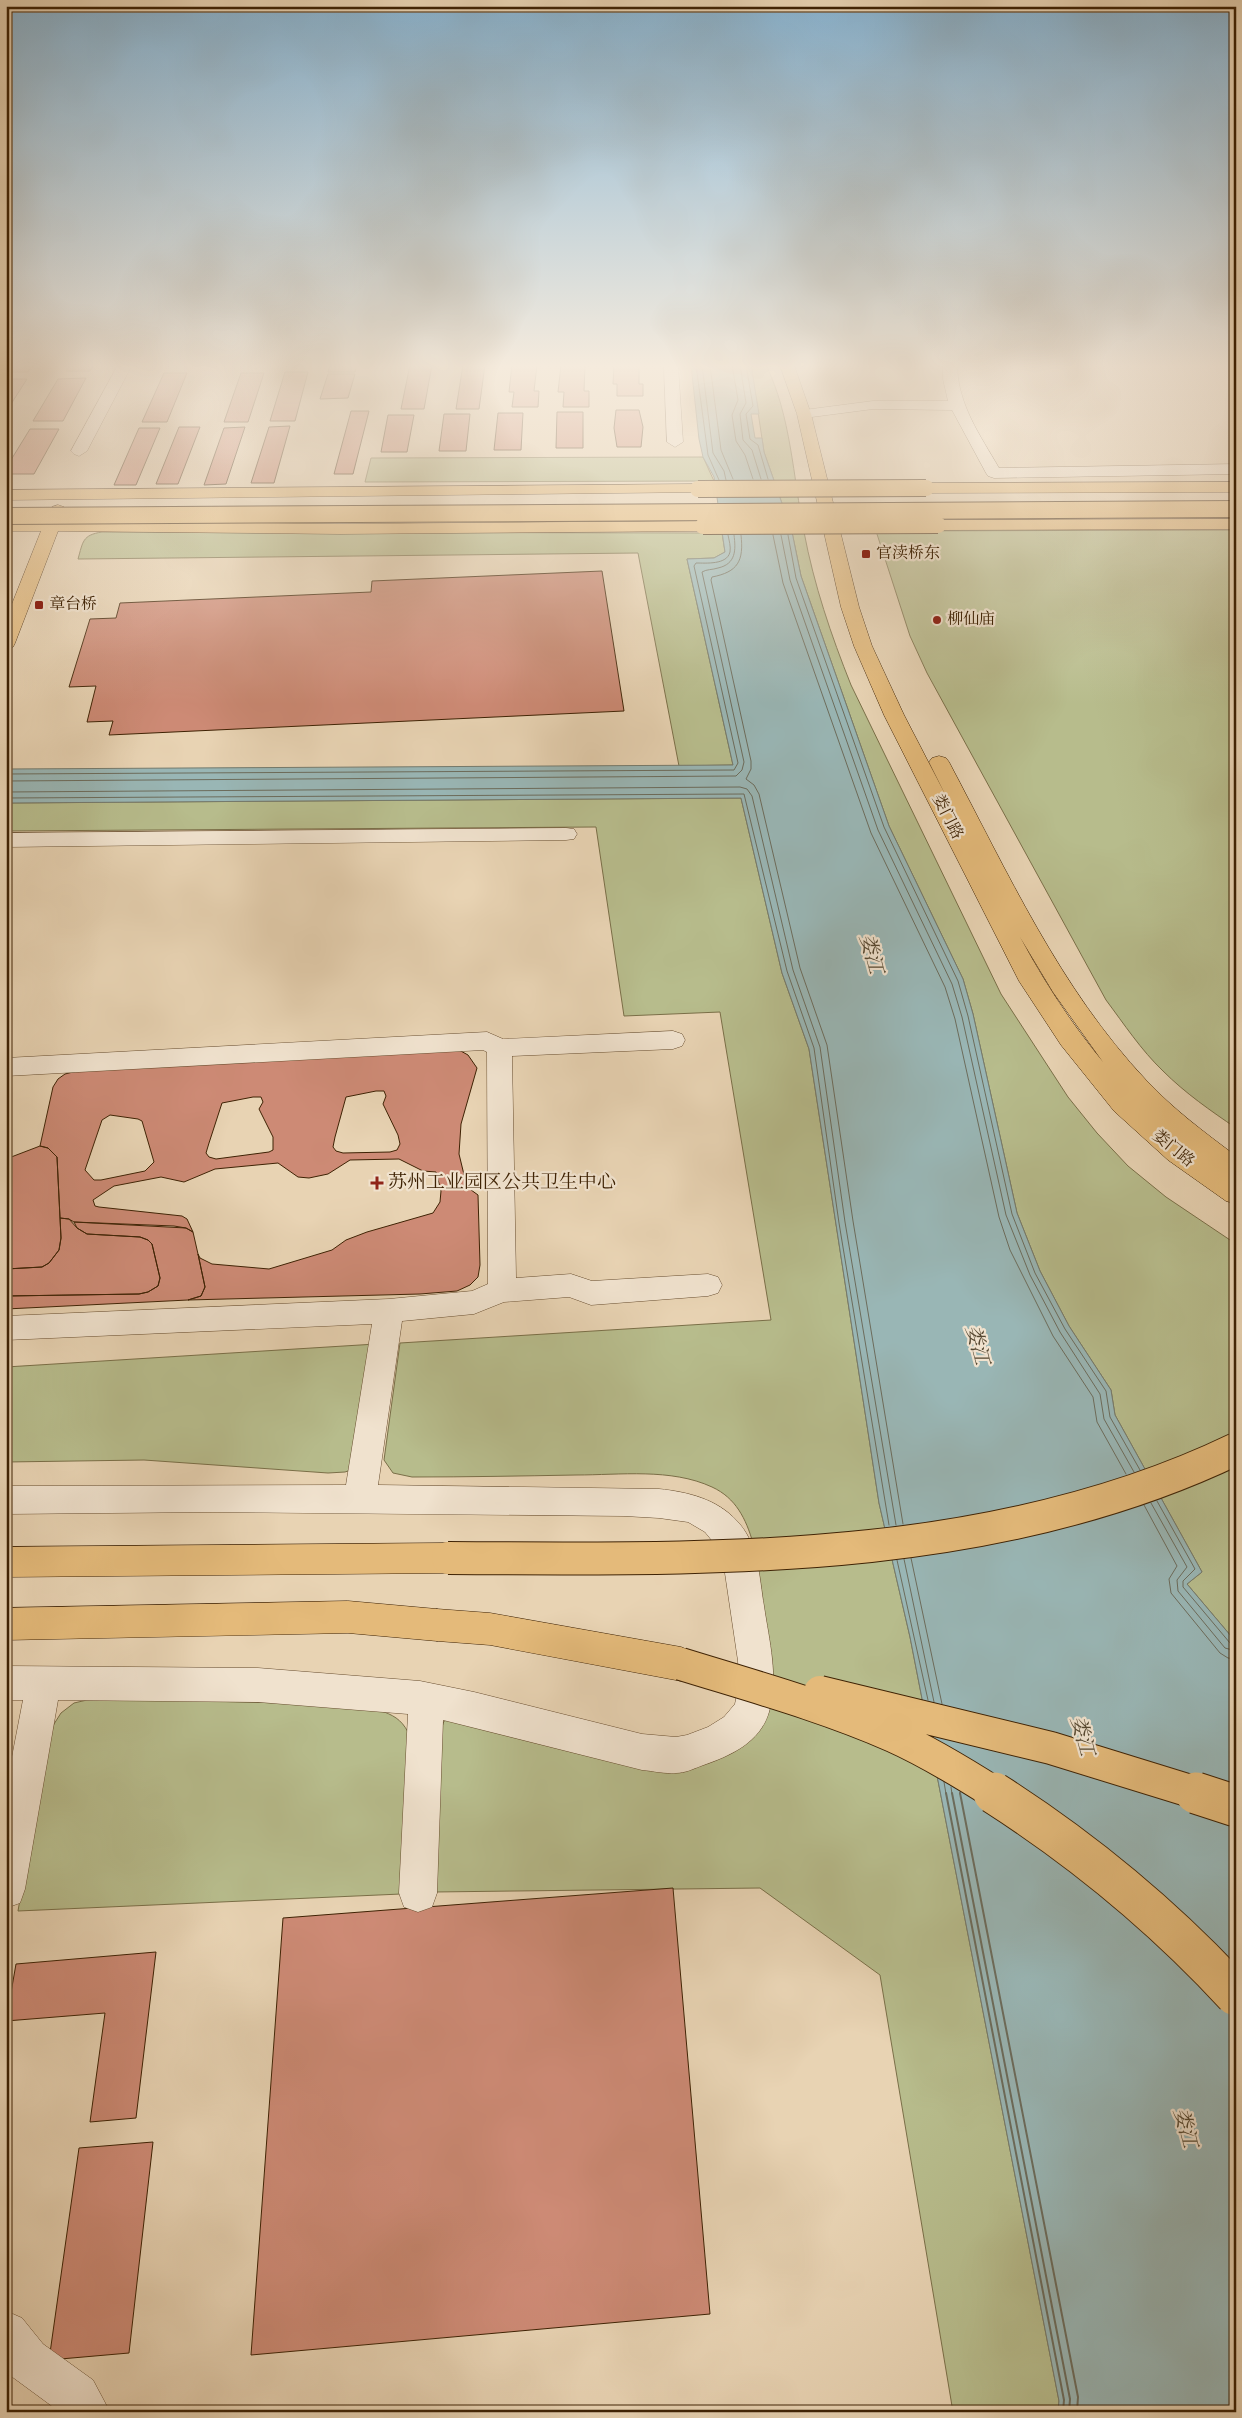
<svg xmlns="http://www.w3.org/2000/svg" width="1242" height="2418" font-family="Vollkorn,'Noto Serif SC',serif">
<rect width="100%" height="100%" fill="#e8d3b3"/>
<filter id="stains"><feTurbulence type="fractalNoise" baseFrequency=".004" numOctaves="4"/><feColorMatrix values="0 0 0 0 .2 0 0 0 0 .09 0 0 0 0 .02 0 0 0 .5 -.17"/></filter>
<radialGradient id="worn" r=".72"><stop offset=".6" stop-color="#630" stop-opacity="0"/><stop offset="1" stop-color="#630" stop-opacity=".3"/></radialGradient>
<path fill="#b7bc8c" stroke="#7a6f48" d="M751,365H766C791,416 793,477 804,532C814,585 831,635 851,685L1001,994L1068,1097L1097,1133L1128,1166L1166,1197L1236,1244V1642L1187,1584L1202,1572L1115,1415L1111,1390L1069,1326L1040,1271L1017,1213L973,1014L963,979L889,826L801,576L792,532L764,452Z
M703,457L714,481L365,482L371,458Z
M1236,530V1128C1211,1111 1185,1093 1163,1071C1141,1050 1124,1024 1106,1000L927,673L910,636L876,531Z
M102,532L722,533L725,552L714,558L687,559L733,765L679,766L638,553L78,559C83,542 82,535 102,532Z
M741,798L782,973L809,1049L879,1503L910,1637L1059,2401L1058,2412H953L880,1975L760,1888L434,1892L442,1727L444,1721L451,1719L737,1746L753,1543C746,1519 736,1498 712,1487C671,1468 620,1475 576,1475C521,1476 467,1477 412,1477L393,1473L384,1460L400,1343L771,1320L720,1012L624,1016L596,827L6,831V803Z
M376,1344L351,1470L345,1472L328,1473L144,1460L6,1462V1367Z
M130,1699L283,1703L379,1710C393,1715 401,1719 408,1732L401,1894L18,1911L44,1757L54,1724L61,1713L74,1703L87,1700Z"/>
<path fill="#99b6b5" stroke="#757b6e" d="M691,365H751L759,414H751L755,438H762L764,452L792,532L801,576L889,826L963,979L973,1014L1017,1213L1040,1271L1069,1326L1111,1390L1115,1415L1202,1572L1187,1584L1236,1642V2412H1058L1059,2401L910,1637L879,1503L809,1049L782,973L741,798L6,803V769L733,765L687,559L714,558L725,552L714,477L703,457L699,439Z"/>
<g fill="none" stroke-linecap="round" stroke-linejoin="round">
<path stroke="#6c6c5c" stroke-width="1" d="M696,365L708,455L719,480
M702,365L713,453L724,471L726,480
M710,365L721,450L733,479
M732,365L738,400L732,415L736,441L745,455L753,479
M740,365L746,403L740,414L743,440L752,450L761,479
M746,365L753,406L746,414L750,439L758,445L768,479
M741,535C744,561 738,572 712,577L711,580L751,761V769L746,779L754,785L759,794L800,968L827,1045L853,1221L903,1524
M773,535L783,583L871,833L945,987L955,1019L999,1217L1010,1250L1053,1336L1093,1397L1097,1422L1126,1474
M781,535L790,580L878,830L952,984L962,1017L1006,1215L1030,1275L1060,1332L1100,1394L1104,1419L1134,1472
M788,535L796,578L884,827L958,981L968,1016L1012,1214L1035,1273L1065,1329L1106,1391L1110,1417L1140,1470
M6,774L734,770L738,763L694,566L696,563C706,563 727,565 730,552C731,547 729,540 728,535
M6,781L736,776L742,770L744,762L702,572C707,569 712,570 718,568C736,564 736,550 734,535
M6,792L740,787L747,789L752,796L793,970L820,1047L845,1222L896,1525
M6,798L744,794L787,971L814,1048L839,1223L889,1525
M1157,1501L1195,1569L1183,1581V1587L1230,1643L1236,1645
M1151,1503L1187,1567L1177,1580L1178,1591L1225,1648L1236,1651
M1144,1505L1177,1566L1169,1579L1171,1593L1220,1653L1228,1658L1236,1659
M911,1558L942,1704
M904,1559L934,1702
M897,1560L928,1700
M944,1782L946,1794
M951,1787L952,1794
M960,1792V1794"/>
<path stroke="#6c6c5c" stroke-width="2" d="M946,1793L1064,2400L1063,2412
M952,1793L1070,2399L1069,2412
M960,1793L1078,2397L1077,2412"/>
</g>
<path fill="#cd8a75" stroke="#3e2204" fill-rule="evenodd" d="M9,365H32L28,372H6Z
M70,365H94L90,371H66Z
M330,365H357L355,372H328Z
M410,365H432L424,409H401Z
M463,365H485L479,409H456Z
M512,365H537L534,391H539L538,407H512L514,392H509Z
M561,365H585L584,391H589V407H563L564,392H558Z
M614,365H639V384H643V396H617V384H613Z
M285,372H308L295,421H270Z
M164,373H187L167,422H142Z
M241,373H264L248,422H224Z
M328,374H355L348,398L320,399Z
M86,378L63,421H33L58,379Z
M6,379H27L6,412Z
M616,410H639L643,427L641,447H617L614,428Z
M351,411H369L353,474H334Z
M557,412H583V448H556Z
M498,413H523L521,450H494Z
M444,414H470L466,451H439Z
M388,415H414L407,452H381Z
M290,426L274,483H251L269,427Z
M179,427H200L178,484H156Z
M245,427L226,484L204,485L224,428Z
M139,428H160L136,485H114Z
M30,429H59L34,474H6V468Z
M602,571L624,711L109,735L113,721L87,722L96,686L69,687L90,619L116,618L120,603L371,592L372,581Z
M459,1050L468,1055L477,1068L461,1124L459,1154L467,1187L478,1195L480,1265L478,1277L470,1285L457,1291L420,1294L188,1300L201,1296L205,1287L198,1254L200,1258L212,1264L269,1269L332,1250L346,1240L367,1232L433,1213L440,1202L441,1191L436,1172L423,1171L399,1159L350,1160L328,1174L309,1178L298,1177L278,1163L215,1169L184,1182L161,1177L114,1186L93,1200L95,1206L99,1207L182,1216L187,1219L193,1232L186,1228L174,1226L74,1222L69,1219L60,1218L57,1157L48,1148L40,1146L53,1087L58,1079L65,1074L81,1070ZM376,1091H384L386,1096L383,1104L398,1135L400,1144L397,1150L390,1152L343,1153L336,1151L333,1147L335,1137L346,1097ZM253,1097H261L263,1102L259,1109L273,1137V1150L269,1152L216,1159L209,1157L206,1153L209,1143L222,1103ZM110,1115L138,1119L142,1121L154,1162L145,1171L101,1180H94L85,1170L102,1120Z
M40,1146L48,1148L57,1157L61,1238L59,1250L49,1263L42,1267L6,1269V1159Z
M60,1218L69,1219L77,1228L87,1234L140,1237L148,1240L152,1244L160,1278L158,1286L148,1292L139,1294L6,1296V1269L42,1267L49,1263L59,1250L61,1238Z
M74,1222L186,1228L193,1232L198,1254L205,1287L201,1296L188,1300L6,1309V1296L139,1294L148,1292L158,1286L160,1278L152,1244L148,1240L140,1237L87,1234L77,1228Z
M673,1888L710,2314L251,2355L283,1918Z
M156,1952L136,2118L90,2122L105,2013L6,2021L16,1964Z
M153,2142L129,2353L49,2360L79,2148Z"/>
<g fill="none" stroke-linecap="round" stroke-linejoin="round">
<defs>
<path id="minor" d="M118,365H132L87,451L79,456L74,454L71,451Z
M664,365H678L683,442L675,447L667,442Z
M943,365H957C958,405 980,435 999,468L1236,464V474L994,478L988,476L986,473L952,410L873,409L804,418L797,414L804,410L873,401H948L943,379Z
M566,828L574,829L577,834L574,839L566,840L6,847V833Z
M673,1031L682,1034L685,1040L682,1046L673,1049L512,1056L516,1278L571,1274L592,1281L708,1274L718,1277L722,1285L718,1293L708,1296L591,1305L569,1297L504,1302L474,1314L402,1321L378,1485L659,1489C688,1492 717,1499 737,1521C759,1544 759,1577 764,1606C769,1640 779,1678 769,1712C760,1743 730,1756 701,1766C693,1769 685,1773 676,1773C665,1774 653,1771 642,1770L443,1720L437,1893L432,1907L418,1912L404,1907L399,1893L408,1714L258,1702L58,1700L25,1889L20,1903L6,1908V1788L23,1700H6V1666L258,1668L420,1681L474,1692L642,1734L676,1737L687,1735L708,1727L724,1717L735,1704L739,1684L738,1661L722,1553L705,1532L688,1522L659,1518L624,1516L213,1512L6,1514V1486L346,1485L372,1324L6,1340V1316L389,1299L472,1291L488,1284L487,1052L483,1050L6,1076V1058L487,1032L503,1039Z
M6,2311L22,2318L43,2344L93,2380L110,2412H60L11,2376L6,2370Z"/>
<path id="major" d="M780,365H794L811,414L859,607L872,646L904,715L947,798L929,762L932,758L939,756L946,758L949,762C1007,871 1060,989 1146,1080C1173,1109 1204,1132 1236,1156V1204L1226,1201L1168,1160L1114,1111L1061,1045L1019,981L884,715L854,646L841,607L797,414ZM1020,937L1053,992L1103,1062C1071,1023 1044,982 1020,937Z
M1236,482V492L926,493L920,491L918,488L920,485L926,483Z
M698,484L704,486L706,489L704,492L6,500V490Z
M58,505L64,507L66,510L62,521L340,524L703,521L709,522L711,526L709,530L703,531L340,534L58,531L15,643L13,647L6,649V619L41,531H6V521H45L52,507Z
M1236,519V529L938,530L932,529L930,525L932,521L938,520Z
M448,1543L460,1547L465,1558L460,1569L448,1573L6,1577V1547Z
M348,1601L437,1609L449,1614L454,1625L449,1636L437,1641L348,1633L6,1640V1608Z"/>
<path id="highway" d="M437,1609L490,1613L681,1647L693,1652L698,1664L693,1676L681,1681L490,1645L437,1641L425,1636L420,1625L425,1614Z"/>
</defs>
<use href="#minor" stroke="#684e30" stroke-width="1"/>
<use href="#major" stroke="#3e2204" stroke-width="1"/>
<use href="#highway" stroke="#3e2204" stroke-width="1"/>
<use href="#minor" fill="#f0e2ce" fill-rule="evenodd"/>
<use href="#major" fill="#e4ba7a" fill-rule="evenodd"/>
<use href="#highway" fill="#e4ba7a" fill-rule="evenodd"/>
<defs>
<path id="major-bridge" d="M698,489L926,488
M703,526L938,525"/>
<path id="highway-bridge-far2" d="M6,516L1236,509"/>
<path id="highway-bridge-far1" d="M448,1558C713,1559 991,1567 1236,1449
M681,1664C752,1686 825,1706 893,1736C929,1752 963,1773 996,1794
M820,1692L1051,1748L1200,1794"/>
<path id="highway-bridge" d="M994,1793C1083,1850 1164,1917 1236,1995
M1196,1793L1236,1806"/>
</defs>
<use href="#major-bridge" stroke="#3e2204" stroke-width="18" stroke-linecap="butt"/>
<use href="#highway-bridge-far2" stroke="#3e2204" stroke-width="18" stroke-linecap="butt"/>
<use href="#highway-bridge-far1" stroke="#3e2204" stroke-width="34" stroke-linecap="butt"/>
<use href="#highway-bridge" stroke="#3e2204" stroke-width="43" stroke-linecap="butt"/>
<use href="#major-bridge" stroke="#e4ba7a" stroke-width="16"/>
<use href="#highway-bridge-far2" stroke="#e4ba7a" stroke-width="16"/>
<use href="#highway-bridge-far1" stroke="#e4ba7a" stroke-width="32"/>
<use href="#highway-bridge" stroke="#e4ba7a" stroke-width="41"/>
</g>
<linearGradient id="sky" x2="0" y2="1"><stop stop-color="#88b5d4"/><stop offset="0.52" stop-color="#f5ebdd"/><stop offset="1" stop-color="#f5ebdd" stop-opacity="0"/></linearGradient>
<rect width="1242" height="704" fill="url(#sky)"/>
<g fill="#8f2418" stroke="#f0e2ce" stroke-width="2">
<rect x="861" y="549" width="10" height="10" rx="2.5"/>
<rect x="34" y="600" width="10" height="10" rx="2.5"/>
<circle cx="937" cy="620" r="5"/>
<path d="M374.5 1175.5h5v5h5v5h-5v5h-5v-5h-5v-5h5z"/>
</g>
<g text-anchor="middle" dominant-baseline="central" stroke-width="4.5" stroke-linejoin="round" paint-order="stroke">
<g font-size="16" fill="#3e2204" stroke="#f0e2ce" text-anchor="start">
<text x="876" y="554">官渎桥东</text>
<text x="49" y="605">章台桥</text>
<text x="947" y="620">柳仙庙</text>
</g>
<g font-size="16" fill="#3e2204" stroke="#f0e2ce">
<text transform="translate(947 817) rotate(63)">娄门路</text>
<text transform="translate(1173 1149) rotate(39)">娄门路</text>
</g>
<g font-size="19" fill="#3e2204" stroke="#f0e2ce" text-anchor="start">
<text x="388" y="1183">苏州工业园区公共卫生中心</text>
</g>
<g font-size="20" font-style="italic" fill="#554730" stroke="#f0e2ce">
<text transform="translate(870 954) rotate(75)">娄江</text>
<text transform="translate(976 1345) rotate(75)">娄江</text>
<text transform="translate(1081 1736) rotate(75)">娄江</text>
<text transform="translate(1184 2128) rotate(75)">娄江</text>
</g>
</g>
<rect width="1242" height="2418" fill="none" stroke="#e8d3b3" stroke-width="25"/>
<rect x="8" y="8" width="1227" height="2403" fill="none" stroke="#3e2204" stroke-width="2.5"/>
<rect x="12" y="12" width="1217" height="2393" fill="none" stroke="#3e2204"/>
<rect width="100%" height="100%" filter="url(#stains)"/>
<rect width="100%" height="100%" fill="url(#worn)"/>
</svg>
